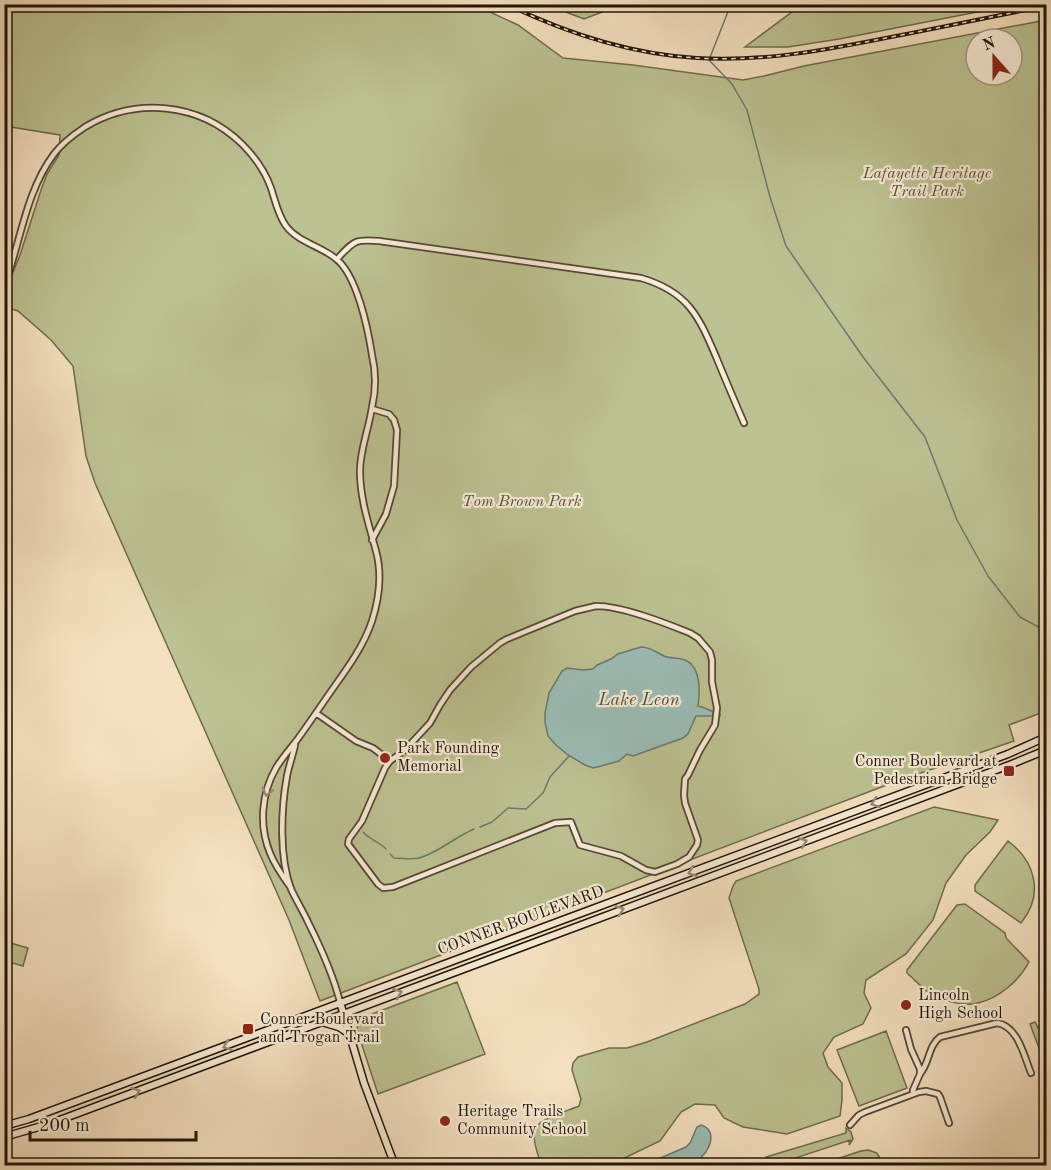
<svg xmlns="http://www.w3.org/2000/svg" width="1051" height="1170" font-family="'Old Standard TT',serif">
<rect width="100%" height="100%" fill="#f5e1c1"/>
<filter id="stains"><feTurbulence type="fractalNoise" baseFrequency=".00333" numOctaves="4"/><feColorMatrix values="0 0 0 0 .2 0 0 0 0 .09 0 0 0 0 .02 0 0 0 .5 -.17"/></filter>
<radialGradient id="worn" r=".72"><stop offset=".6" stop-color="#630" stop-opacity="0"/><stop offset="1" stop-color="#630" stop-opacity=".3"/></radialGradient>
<path fill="#bdc292" stroke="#6e6c4d" stroke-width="1.5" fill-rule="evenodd" d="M5,5H475L518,25L563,58L633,65L743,80L764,76L804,66L1046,20V626L1044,632L1046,637V711L1009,725L1014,741L892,783L320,1001L289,920L95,483L86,456L73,366L51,340L18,311L5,307L4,295L20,255L41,190L47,174L59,155L60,135L5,126ZM976,39H1012V75H976Z
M547,5H621L584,19Z
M801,5V4L1013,5L839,39L788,47H745Z
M934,807L998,820L990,832L966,855L946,883L933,920L906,954L866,980L864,993L871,1008L863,1024L834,1037L823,1053L828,1067L842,1083V1100L840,1116L787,1134L743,1127L724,1118L715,1105L695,1104L681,1112L660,1141L610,1165H541C538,1155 533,1142 534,1132C535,1119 568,1111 579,1106L581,1099L572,1070L573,1063L578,1057L609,1048H627L647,1042L745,1004L759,994V989L729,898L733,886L736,881Z
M1008,841C1036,862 1044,895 1021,923L975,891V885Z
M965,904L1005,933L1006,938L1029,962C1019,981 999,998 978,1003C963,1007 941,1000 928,992C921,987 914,979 907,973V970L957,905Z
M7,942L28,948L23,966L5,961V950Z
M457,982L485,1054L378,1094L357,1030L358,1022L372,1014Z
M1046,1014V1024L1043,1034L1046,1050V1067L1030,1024L1035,1022L1038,1028Z
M886,1031L907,1088L859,1106L837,1050Z
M846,1128L851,1132L853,1139L849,1145L850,1140L780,1163L779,1165H769L766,1157L846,1133Z
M868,1150L877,1153L884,1165H818L861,1151Z"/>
<path fill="#9cbdb6" stroke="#6a7a70" stroke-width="1.5" d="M641,647C650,647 656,652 664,656C671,659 680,657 687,661C701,668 700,693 698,706C706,707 712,713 720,714V716H696L688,734L683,738L633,756L627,754L619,761L601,766L593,768L585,765L568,755L556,745L548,736L545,722V713L549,693L562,671L567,668L583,670L593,669L597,665L611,659L618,654Z
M701,1125C715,1129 712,1144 705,1153C701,1158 696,1162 690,1165H644L686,1147L690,1143L697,1127Z"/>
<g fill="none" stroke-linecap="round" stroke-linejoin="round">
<path stroke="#6a7a70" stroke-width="1.5" d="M731,4L709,60L732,84L747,110L770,197L786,246L863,357L925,437L957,520L988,576L1020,617L1046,631
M480,827L492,822L508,808L526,809L543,793L550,777L569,756
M363,832C370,840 380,842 386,849
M390,854L394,858C402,858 412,860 419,858C438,853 455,837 474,829"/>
<defs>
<path id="street" d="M337,259C354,241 354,239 379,241L641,278C689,292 699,317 717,359C726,381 735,402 744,423
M4,278L10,269C22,231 29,187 54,154C62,143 73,135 85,127C135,97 199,102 242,144C254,156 265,171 271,188C275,200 278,215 286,226C298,242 320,246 335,258C357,274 368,329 372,355C376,372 376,390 372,407C369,429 360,449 360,471C360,499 369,525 376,551C382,573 379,599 372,621C364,645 349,666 334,687C322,704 310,722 297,740C290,749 282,758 276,768C261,794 259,826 270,853C275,866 283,877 291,888
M372,540L386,514L394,486L397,430L394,420L389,414L372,409
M596,606C622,606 665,623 690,633L698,638L710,652L712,660V682L717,708L715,725L700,750L688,775L685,779L684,795L685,803L698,840L697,845L689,857L677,864L655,872L646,870L621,856L580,845L571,822L555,823L393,887L383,888L378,884L348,844L349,839L362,821L385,768L390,761L405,750L430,723L440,705L450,690L471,667L500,643L507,639L575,611Z
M316,713L356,741L373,748L390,761
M295,745C293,755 289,765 287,776C281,809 279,857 291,889C296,900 303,911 308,922C321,948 333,974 340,1002
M906,1030L911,1049L920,1069V1074L913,1090V1094
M920,1074C930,1062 928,1046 940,1037L997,1023C1018,1026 1024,1056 1031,1073
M850,1125L859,1115L865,1112L919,1092L926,1091L938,1094L940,1097L949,1123"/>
<path id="secondary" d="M340,1002L364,1083L395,1166
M322,1022L339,1027L348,1033
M4,1126L29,1119C356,997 682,875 1008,754L1046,737
M4,1137L49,1124L1012,764L1046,750"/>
</defs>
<use href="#street" stroke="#554836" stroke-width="8"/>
<use href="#secondary" stroke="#201508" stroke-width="9"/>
<use href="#street" stroke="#f8ecd7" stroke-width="4.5"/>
<use href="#secondary" stroke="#f8ecd7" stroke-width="6"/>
<defs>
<path id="rail" d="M506,4C566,33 629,54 697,58C763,62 826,50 891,37C943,27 995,16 1046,6"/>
</defs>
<use href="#rail" stroke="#201508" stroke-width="4"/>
<use href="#rail" stroke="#f8ecd7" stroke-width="1.5" stroke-dasharray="4.5" stroke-linecap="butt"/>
</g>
<defs><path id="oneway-chevron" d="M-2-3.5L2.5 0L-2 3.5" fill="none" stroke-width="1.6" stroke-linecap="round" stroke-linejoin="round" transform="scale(1.5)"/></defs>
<g stroke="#978b7a">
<use href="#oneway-chevron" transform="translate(267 792) rotate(104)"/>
<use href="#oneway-chevron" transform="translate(875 803) rotate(160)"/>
<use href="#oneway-chevron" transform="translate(803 842) rotate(-20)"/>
<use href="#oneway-chevron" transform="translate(692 872) rotate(160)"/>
<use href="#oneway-chevron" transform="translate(620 910) rotate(-20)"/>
<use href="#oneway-chevron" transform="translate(398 993) rotate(-21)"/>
<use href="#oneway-chevron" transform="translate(227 1046) rotate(159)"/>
<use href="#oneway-chevron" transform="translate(136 1092) rotate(-21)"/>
</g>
<g fill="#8f2418" stroke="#f8ecd7" stroke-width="2">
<circle cx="385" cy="758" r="6"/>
<rect x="1003" y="765" width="12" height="12" rx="3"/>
<circle cx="906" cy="1005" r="6"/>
<rect x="242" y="1023" width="12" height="12" rx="3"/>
<circle cx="445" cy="1121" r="6"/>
</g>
<g text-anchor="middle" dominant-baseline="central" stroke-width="4.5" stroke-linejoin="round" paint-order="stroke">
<g font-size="16" font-style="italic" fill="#575238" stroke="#f8ecd7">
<text x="927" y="174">Lafayette Heritage<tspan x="927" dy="18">Trail Park</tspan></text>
<text x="522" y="502">Tom Brown Park</text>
</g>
<g font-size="16" fill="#201508" stroke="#f8ecd7" text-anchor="start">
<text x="397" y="749">Park Founding<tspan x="397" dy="18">Memorial</tspan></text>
<text x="997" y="762" text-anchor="end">Conner Boulevard at<tspan x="997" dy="18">Pedestrian Bridge</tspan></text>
<text x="918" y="996">Lincoln<tspan x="918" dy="18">High School</tspan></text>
<text x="260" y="1020">Conner Boulevard<tspan x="260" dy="18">and Trogan Trail</tspan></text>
<text x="457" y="1112">Heritage Trails<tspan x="457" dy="18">Community School</tspan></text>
</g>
<g font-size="16" fill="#201508" stroke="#f8ecd7">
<text transform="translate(521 921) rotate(-20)">CONNER BOULEVARD</text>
</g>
<g font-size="18" font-style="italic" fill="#4b5045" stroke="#f8ecd7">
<text x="639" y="700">Lake Leon</text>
</g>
</g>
<rect width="1051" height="1170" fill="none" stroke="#f5e1c1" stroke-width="24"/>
<rect x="6" y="6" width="1039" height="1158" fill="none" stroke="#201508" stroke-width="3"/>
<rect x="12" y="12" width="1027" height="1146" fill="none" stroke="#201508" stroke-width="1.5"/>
<g transform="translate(994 57) rotate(339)"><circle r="28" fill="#f8ecd7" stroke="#a29684" stroke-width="1.5"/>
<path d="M0-4.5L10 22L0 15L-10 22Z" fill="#8f2418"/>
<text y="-9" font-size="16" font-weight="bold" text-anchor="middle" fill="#201508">N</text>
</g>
<path d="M30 1131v9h166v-9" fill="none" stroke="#201508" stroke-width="3"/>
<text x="39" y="1131" font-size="18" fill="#201508" stroke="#f8ecd7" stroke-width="4.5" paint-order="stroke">200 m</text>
<rect width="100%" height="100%" filter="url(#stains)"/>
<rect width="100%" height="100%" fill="url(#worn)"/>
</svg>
